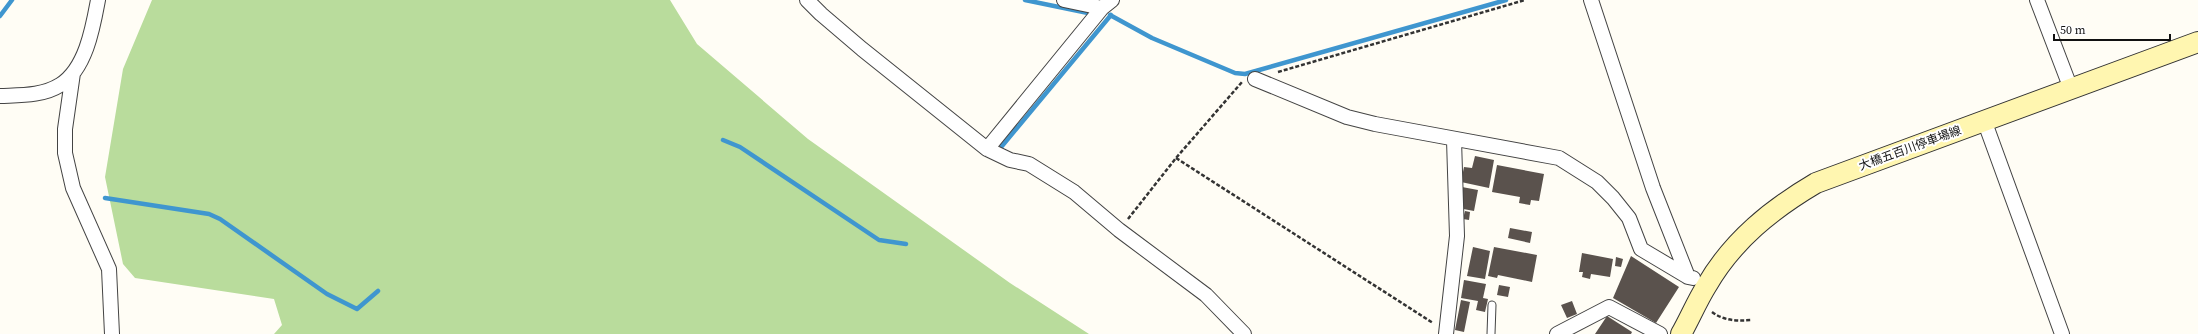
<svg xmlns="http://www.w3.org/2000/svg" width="2198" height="334" font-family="'Source Serif 4','Noto Sans JP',serif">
<rect width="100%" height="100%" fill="#fffdf5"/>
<path fill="#b9dc9c" d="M152,0H670L697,44L808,139L1010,283L1089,334H274L282,325L274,299L135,278L123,264L105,177L123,69Z"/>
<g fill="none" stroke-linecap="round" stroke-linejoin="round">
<path stroke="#3f96cf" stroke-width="4.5" d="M1025,0L1088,13
M1110,15L1152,38L1235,73L1245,74L1506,0
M0,16L12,0
M723,140L740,147L879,240L906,244
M1002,146L1111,15
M105,198L209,214L220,219L327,294L357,309L378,291"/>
</g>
<path fill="#5a524d" d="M1475,156L1494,160L1489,188L1461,182L1464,167L1472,168Z
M1497,165L1544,174L1539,201L1531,200L1530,205L1519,203L1520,197L1492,192Z
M1462,187L1478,190L1474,211L1458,208Z
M1465,211L1470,212L1469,220L1463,219Z
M1510,228L1532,232L1530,243L1508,238Z
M1473,247L1490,251L1485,279L1467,276Z
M1494,247L1537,255L1532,282L1498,275L1497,278L1488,276Z
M1582,253L1613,259L1610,277L1591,274L1590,279L1582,277L1583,272H1579Z
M1631,256L1679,287L1656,323L1613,298Z
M1616,257L1623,259L1621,267L1615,266Z
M1464,280L1486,284L1483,298L1488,299L1485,312L1476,310L1478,301L1461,298Z
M1499,285L1510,287L1508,297L1497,295Z
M1461,300L1470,302L1464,332L1455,330Z
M1572,301L1577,314L1567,318L1561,305Z
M1607,316L1632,332L1631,334H1595Z"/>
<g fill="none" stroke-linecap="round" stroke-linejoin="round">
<defs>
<path id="service" d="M1491,334L1492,305"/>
<path id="minor" d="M807,0L821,14L862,49L987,149L1010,160L1029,164L1074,192L1119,230L1206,295L1244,334
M1064,0L1102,8
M1591,0L1653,188L1688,277L1693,278
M2037,0L2071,89
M73,73L65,129V153L73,188L109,269L112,334
M1255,79L1347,117L1375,124L1559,158L1597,182L1613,198L1629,218L1641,249L1688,277
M0,96C19,95 43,96 60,85C86,69 93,27 98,0
M1984,120L2062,334
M987,149L1102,8L1112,0
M1446,334L1457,236L1454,140
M1557,334L1609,307L1660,334"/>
<path id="secondary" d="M1681,334C1690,318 1697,301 1707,285C1733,240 1772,209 1816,183L2198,42"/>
</defs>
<use href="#service" stroke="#444" stroke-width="9"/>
<use href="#minor" stroke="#444" stroke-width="16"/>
<use href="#secondary" stroke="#333" stroke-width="22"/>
<path stroke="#333" stroke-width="2.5" stroke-dasharray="4 2" stroke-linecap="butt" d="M1278,72L1525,0
M1176,158L1433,323
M1128,219L1176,158L1242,82
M1712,312C1724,321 1737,321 1752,320"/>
<use href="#service" stroke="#fff" stroke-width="7"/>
<use href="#minor" stroke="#fff" stroke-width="14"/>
<use href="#secondary" stroke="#fff6b0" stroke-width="20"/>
</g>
<g text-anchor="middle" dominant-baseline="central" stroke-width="4" stroke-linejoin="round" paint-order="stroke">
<g font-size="12" fill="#111" stroke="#fff">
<text transform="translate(1910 148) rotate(-20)">大橋五百川停車場線</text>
</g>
</g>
<path d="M2054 34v6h116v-6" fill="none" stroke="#111111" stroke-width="2"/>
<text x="2060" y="34" font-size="12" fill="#111111" stroke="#ffffff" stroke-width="3" paint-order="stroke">50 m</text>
</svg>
